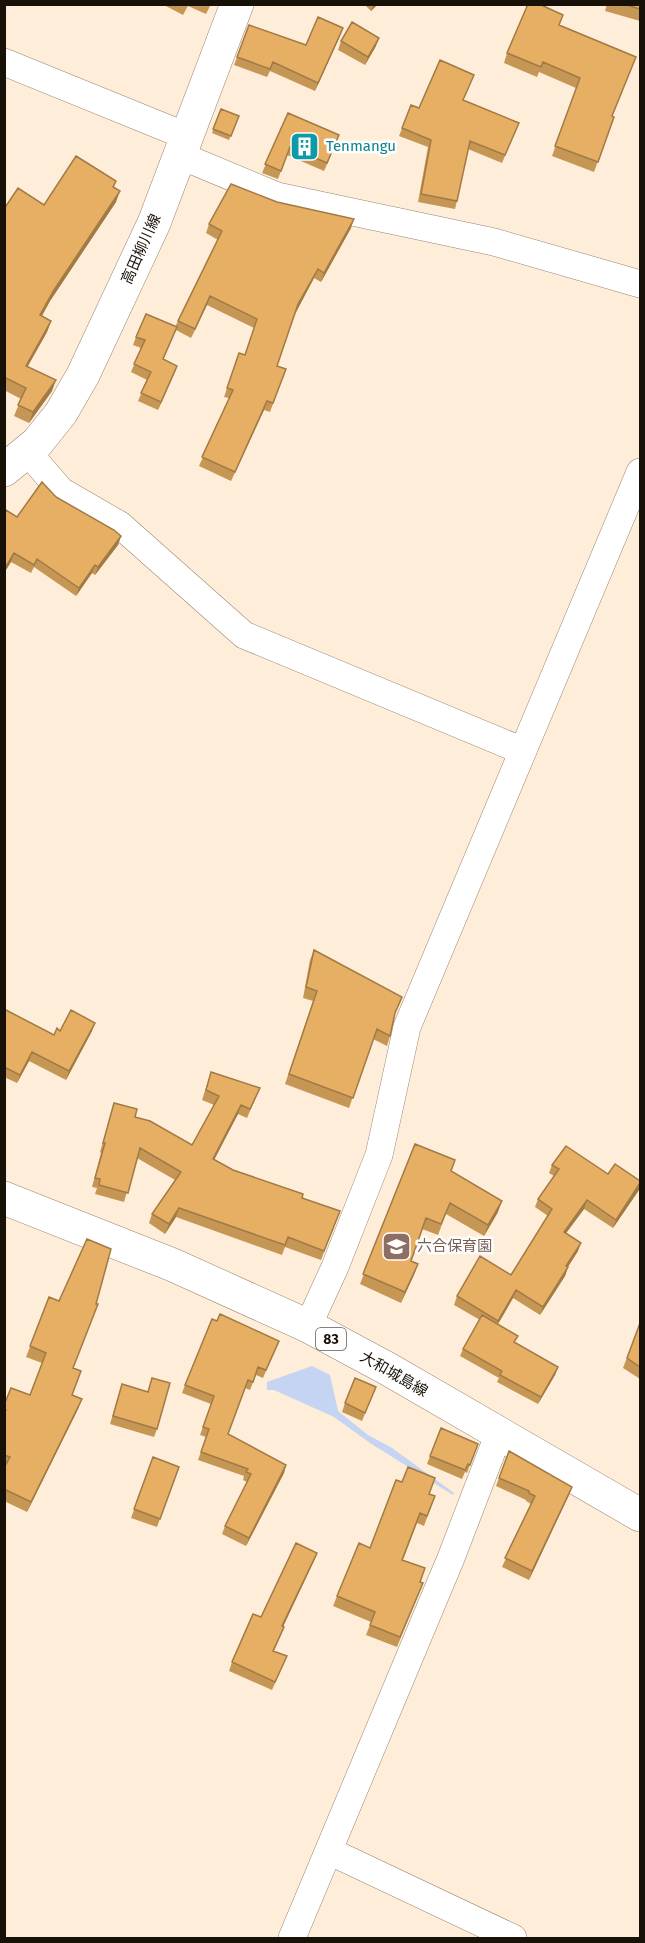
<svg xmlns="http://www.w3.org/2000/svg" width="645" height="1943" font-family="'Fira Sans','Noto Sans JP',sans-serif">
<rect width="100%" height="100%" fill="#feeed9"/>
<path fill="#c4d4f2" d="M312,1366L330,1375L338,1411L368,1435L392,1448L454,1493L453,1495L370,1443L334,1417L274,1390H267V1382Z"/>
<g fill="none" stroke-linecap="round" stroke-linejoin="round">
<defs>
<path id="minor" d="M4,62L186,136
M179,155L277,196L494,242L640,284
M27,451L61,491L120,525L244,635L523,751
M308,1326L335,1267L379,1155L407,1027L640,472
M329,1851L513,1938
M292,1938L451,1558L499,1433"/>
<path id="secondary" d="M4,470L37,443L61,413L83,375L154,223L237,4"/>
<path id="primary" d="M4,1198L173,1265L308,1326L388,1369L640,1515"/>
</defs>
<use href="#minor" stroke="#99866f" stroke-width="28"/>
<use href="#secondary" stroke="#99866f" stroke-width="34"/>
<use href="#primary" stroke="#99866f" stroke-width="34"/>
<use href="#minor" stroke="#fff" stroke-width="27"/>
<use href="#secondary" stroke="#fff" stroke-width="33"/>
<use href="#primary" stroke="#fff" stroke-width="33"/>
</g>
<path fill="#c69655" d="M162,4H211L206,14L188,6L183,15Z
M364,4H378L371,11Z
M607,4H640V21L605,11Z
M249,25L306,45L340,36L315,91L270,71L267,77L234,65Z
M559,25L613,116L614,117L594,172L552,156L576,88L539,72L537,77L504,63L507,53Z
M341,41L376,46L365,65L338,50Z
M474,75L463,100L519,123L502,163L468,149L457,201L455,209L418,202L428,147L399,136L411,105L419,108Z
M221,109L239,116L229,140L212,133Z
M288,113L336,144L324,171L287,155L278,179L262,173Z
M116,181L114,187L116,202L50,301L42,316L51,321L47,332L28,366L52,391L29,423L14,416L21,399L4,390V209L44,205Z
M277,202L351,228L321,282L314,278L296,312L277,366L286,369L270,412L264,410L231,481L199,466L229,398L224,397L239,353L245,355L254,328L207,305L191,338L176,330L163,360L174,374L158,410L138,401L147,380L131,372L141,348L133,345L136,337L175,327L218,240L206,233L209,224Z
M56,497L121,536L118,545L95,575L92,573L76,596L34,567L31,573L11,562L4,573V513L17,517Z
M314,950L395,1016L390,1036L387,1046L373,1039L349,1108L285,1084L313,1001L303,998L310,960Z
M4,1009L54,1035L60,1031H92L66,1080L29,1061L17,1083L4,1077Z
M211,1072L260,1088L247,1118L238,1114L214,1159L233,1170L302,1198L340,1211L321,1260L285,1247L282,1255L176,1217L165,1234L149,1223L152,1214L175,1180L137,1158L124,1202L95,1194L97,1188L92,1187L101,1153L100,1152L114,1103L135,1117L192,1145L214,1105L202,1100Z
M415,1144L451,1171L498,1212L484,1236L446,1214L438,1235L422,1229L411,1261L418,1264L401,1303L360,1284Z
M552,1165L608,1174L639,1190L613,1228L584,1209L566,1233L578,1251L568,1267L565,1276L540,1315L513,1298L498,1324L515,1343L558,1367L555,1375L538,1404L497,1382L499,1378L460,1356L463,1349L480,1320L454,1305L457,1296L511,1275L548,1216L535,1207L538,1199L554,1176L549,1173Z
M49,1297L59,1301L73,1368L72,1395L82,1399L78,1409L27,1512L4,1501V1405L30,1395L42,1363L26,1357Z
M217,1321L279,1341L263,1378L256,1375L250,1390L245,1388L228,1434L286,1465L284,1473L246,1546L222,1534L225,1526L247,1482L243,1480L244,1476L198,1460L206,1437L200,1435L211,1404L182,1393L185,1385Z
M640,1323V1379L623,1368Z
M152,1378L157,1429L154,1437L110,1424L122,1384L148,1392Z
M376,1387L362,1421L342,1412L345,1403Z
M478,1444L467,1473L465,1472L462,1479L427,1464L430,1456Z
M509,1451L572,1487L529,1580L502,1567L531,1504L526,1501V1500L496,1486Z
M153,1457L179,1467L157,1527L131,1518Z
M429,1494L435,1496L424,1526L417,1523L403,1560L420,1582L419,1593L397,1647L366,1635L371,1622L333,1606L337,1596L370,1548Z
M317,1553L283,1627H284L281,1635L274,1651L287,1656L272,1690L229,1671L232,1662L261,1617Z"/>
<path fill="#a17a45" d="M374,4H378L371,11Z
M343,28L340,36L315,91L318,83Z
M379,38L376,46L365,65L368,57Z
M120,191L116,202L50,301L36,326L40,315L54,290Z
M354,219L351,228L321,282L324,273Z
M318,269L314,278L295,314L298,304Z
M210,296L207,305L191,338L195,329Z
M51,321L47,332L22,376L26,366Z
M177,366L174,374L158,410L161,402Z
M56,380L52,391L29,423L33,412Z
M267,401L264,410L231,481L235,472Z
M121,536L118,545L95,575L98,567Z
M14,553L11,562L4,573V570Z
M95,565L92,573L76,596L79,588Z
M95,1023L92,1031L66,1080L69,1071Z
M32,1052L29,1061L17,1083L20,1075Z
M241,1105L238,1114L210,1168L213,1159Z
M640,1183L639,1190L613,1228L616,1220Z
M587,1200L584,1209L561,1240L564,1232Z
M502,1201L498,1212L484,1236L488,1225Z
M179,1208L176,1217L165,1234L169,1224Z
M581,1243L578,1251L563,1274L566,1266Z
M418,1264L414,1275L401,1303L405,1292Z
M568,1267L565,1276L540,1315L543,1307Z
M516,1290L513,1298L495,1329L498,1321Z
M558,1367L555,1375L538,1404L541,1397Z
M82,1399L78,1409L27,1512L31,1502Z
M286,1465L284,1473L246,1546L249,1538Z
M572,1487L569,1495L529,1580L532,1571Z
M317,1553L314,1561L279,1635L282,1626Z"/>
<path fill="#e6af63" stroke="#a17a45" stroke-width="1.5" d="M528,4H539L563,15L559,25L636,57L612,116L614,117L598,162L555,146L580,78L543,62L541,67L507,53Z
M623,4H640V9Z
M318,17L343,28L318,83L273,62L270,69L237,57L249,25L306,45Z
M352,22L379,38L368,57L341,41Z
M440,60L474,75L463,100L519,123L505,155L470,141L457,201L421,194L431,140L402,128L411,105L419,108Z
M221,109L239,116L231,136L213,129Z
M288,113L339,135L327,163L290,147L281,171L265,164Z
M76,156L116,181L113,187L120,191L54,290L40,315L51,321L26,366L56,380L33,412L18,405L26,388L4,377V209L18,188L44,205Z
M231,184L277,202L354,219L324,273L318,269L298,304L277,366L286,369L273,403L267,401L235,472L202,457L233,390L227,388L239,353L245,355L257,319L210,296L195,329L178,321L222,231L209,224Z
M146,314L177,327L163,359L177,366L161,402L141,393L151,372L134,364L145,340L136,337Z
M42,482L56,497L114,530L121,536L98,567L95,565L79,588L37,559L34,565L14,553L4,570V513L6,510L17,517Z
M314,950L402,997L395,1013L390,1036L377,1029L353,1098L289,1074L317,991L306,987Z
M4,1009L54,1035L57,1028L60,1031L71,1010L95,1023L69,1071L32,1052L20,1075L4,1067Z
M211,1072L260,1088L250,1109L241,1105L213,1159L233,1170L303,1194L302,1198L340,1211L324,1251L288,1237L285,1245L179,1208L169,1224L152,1214L181,1172L140,1148L128,1193L99,1185L100,1179L95,1178L105,1143H103L114,1103L137,1109L135,1117L150,1121L192,1145L219,1096L206,1090Z
M415,1144L455,1160L451,1171L502,1201L488,1225L450,1203L441,1224L426,1218L411,1261L418,1264L405,1292L363,1274Z
M566,1146L608,1174L615,1164L640,1181V1183L616,1220L587,1200L564,1232L581,1243L566,1266L568,1267L543,1307L516,1290L498,1321L457,1296L480,1256L511,1275L552,1209L538,1199L559,1169L552,1165Z
M87,1239L111,1249L96,1304H98L73,1368L81,1371L72,1395L82,1399L31,1502L4,1489V1468L10,1457L4,1455V1412L6,1410L4,1409V1405L11,1388L30,1395L46,1353L30,1346L49,1297L59,1301Z
M220,1314L279,1341L266,1370L258,1367L253,1382L248,1380L228,1434L286,1465L249,1538L225,1526L251,1474L246,1472L248,1469L201,1452L209,1429L203,1427L214,1396L185,1385L212,1319L217,1321Z
M482,1315L518,1336L514,1342L558,1367L541,1397L500,1375L502,1371L463,1349Z
M640,1323V1367L627,1358Z
M152,1378L170,1383L157,1429L113,1416L122,1384L148,1392Z
M355,1378L376,1387L365,1413L345,1403Z
M441,1428L478,1444L470,1465L468,1464L465,1470L430,1456Z
M509,1451L572,1487L532,1571L505,1558L535,1496L529,1493V1491L499,1478Z
M153,1457L179,1467L160,1519L134,1509Z
M408,1467L435,1478L429,1494L435,1496L427,1516L420,1513L402,1560L425,1568L420,1582L423,1583L400,1637L370,1625L375,1612L337,1596L359,1543L370,1548L396,1480L402,1482Z
M296,1543L317,1553L282,1626L284,1627L273,1651L287,1656L275,1682L232,1662L253,1614L261,1617Z"/>
<defs>
<symbol id="building-square" viewBox="-11 -11 22 22"><rect x="-9" y="-9" width="18" height="18" rx="4" fill="#0f9aa8" stroke="#fefefe"/><path d="M-4-6H4V6H1V3H-1V6H-4ZM-2.5-4.3h1.7v1.8h-1.7ZM.8-4.3h1.7v1.8H.8ZM-2.5-1h1.7V.8h-1.7ZM.8-1h1.7V.8H.8Z" fill="#fff"/></symbol>
<symbol id="school-square" viewBox="-11 -11 22 22"><rect x="-9" y="-9" width="18" height="18" rx="4" fill="#8d6e63" stroke="#fefefe"/><path d="M0-5L7-2L0 1L-7-2ZM-4 1L0 2.5L4 1V4Q0 6-4 4Z" fill="#fff"/></symbol>
</defs>
<g fill-rule="evenodd">
<use href="#building-square" x="288" y="130" width="33" height="33"/>
<use href="#school-square" x="380" y="1230" width="33" height="33"/>
</g>
<g text-anchor="middle" dominant-baseline="central" stroke-width="5" stroke-linejoin="round" paint-order="stroke">
<rect fill="#fefefe" stroke="#5d5852" stroke-width="1.5" x="316" y="1328" width="30" height="22" rx="4.5"/>
<g font-size="14" font-weight="bold" fill="#181108">
<text x="331" y="1339">83</text>
</g>
<g font-size="15" fill="#0d838f" stroke="#fefefe" text-anchor="start">
<text x="326" y="146">Tenmangu</text>
</g>
<g font-size="15" fill="#181108" stroke="#fefefe">
<text transform="translate(141 249) rotate(-66)">高田柳川線</text>
<text transform="translate(394 1374) rotate(30)">大和城島線</text>
</g>
<g font-size="15" fill="#785e54" stroke="#fefefe" text-anchor="start">
<text x="417" y="1246">六合保育園</text>
</g>
</g>
<rect width="645" height="1943" fill="none" stroke="#181108" stroke-width="12"/>
</svg>
